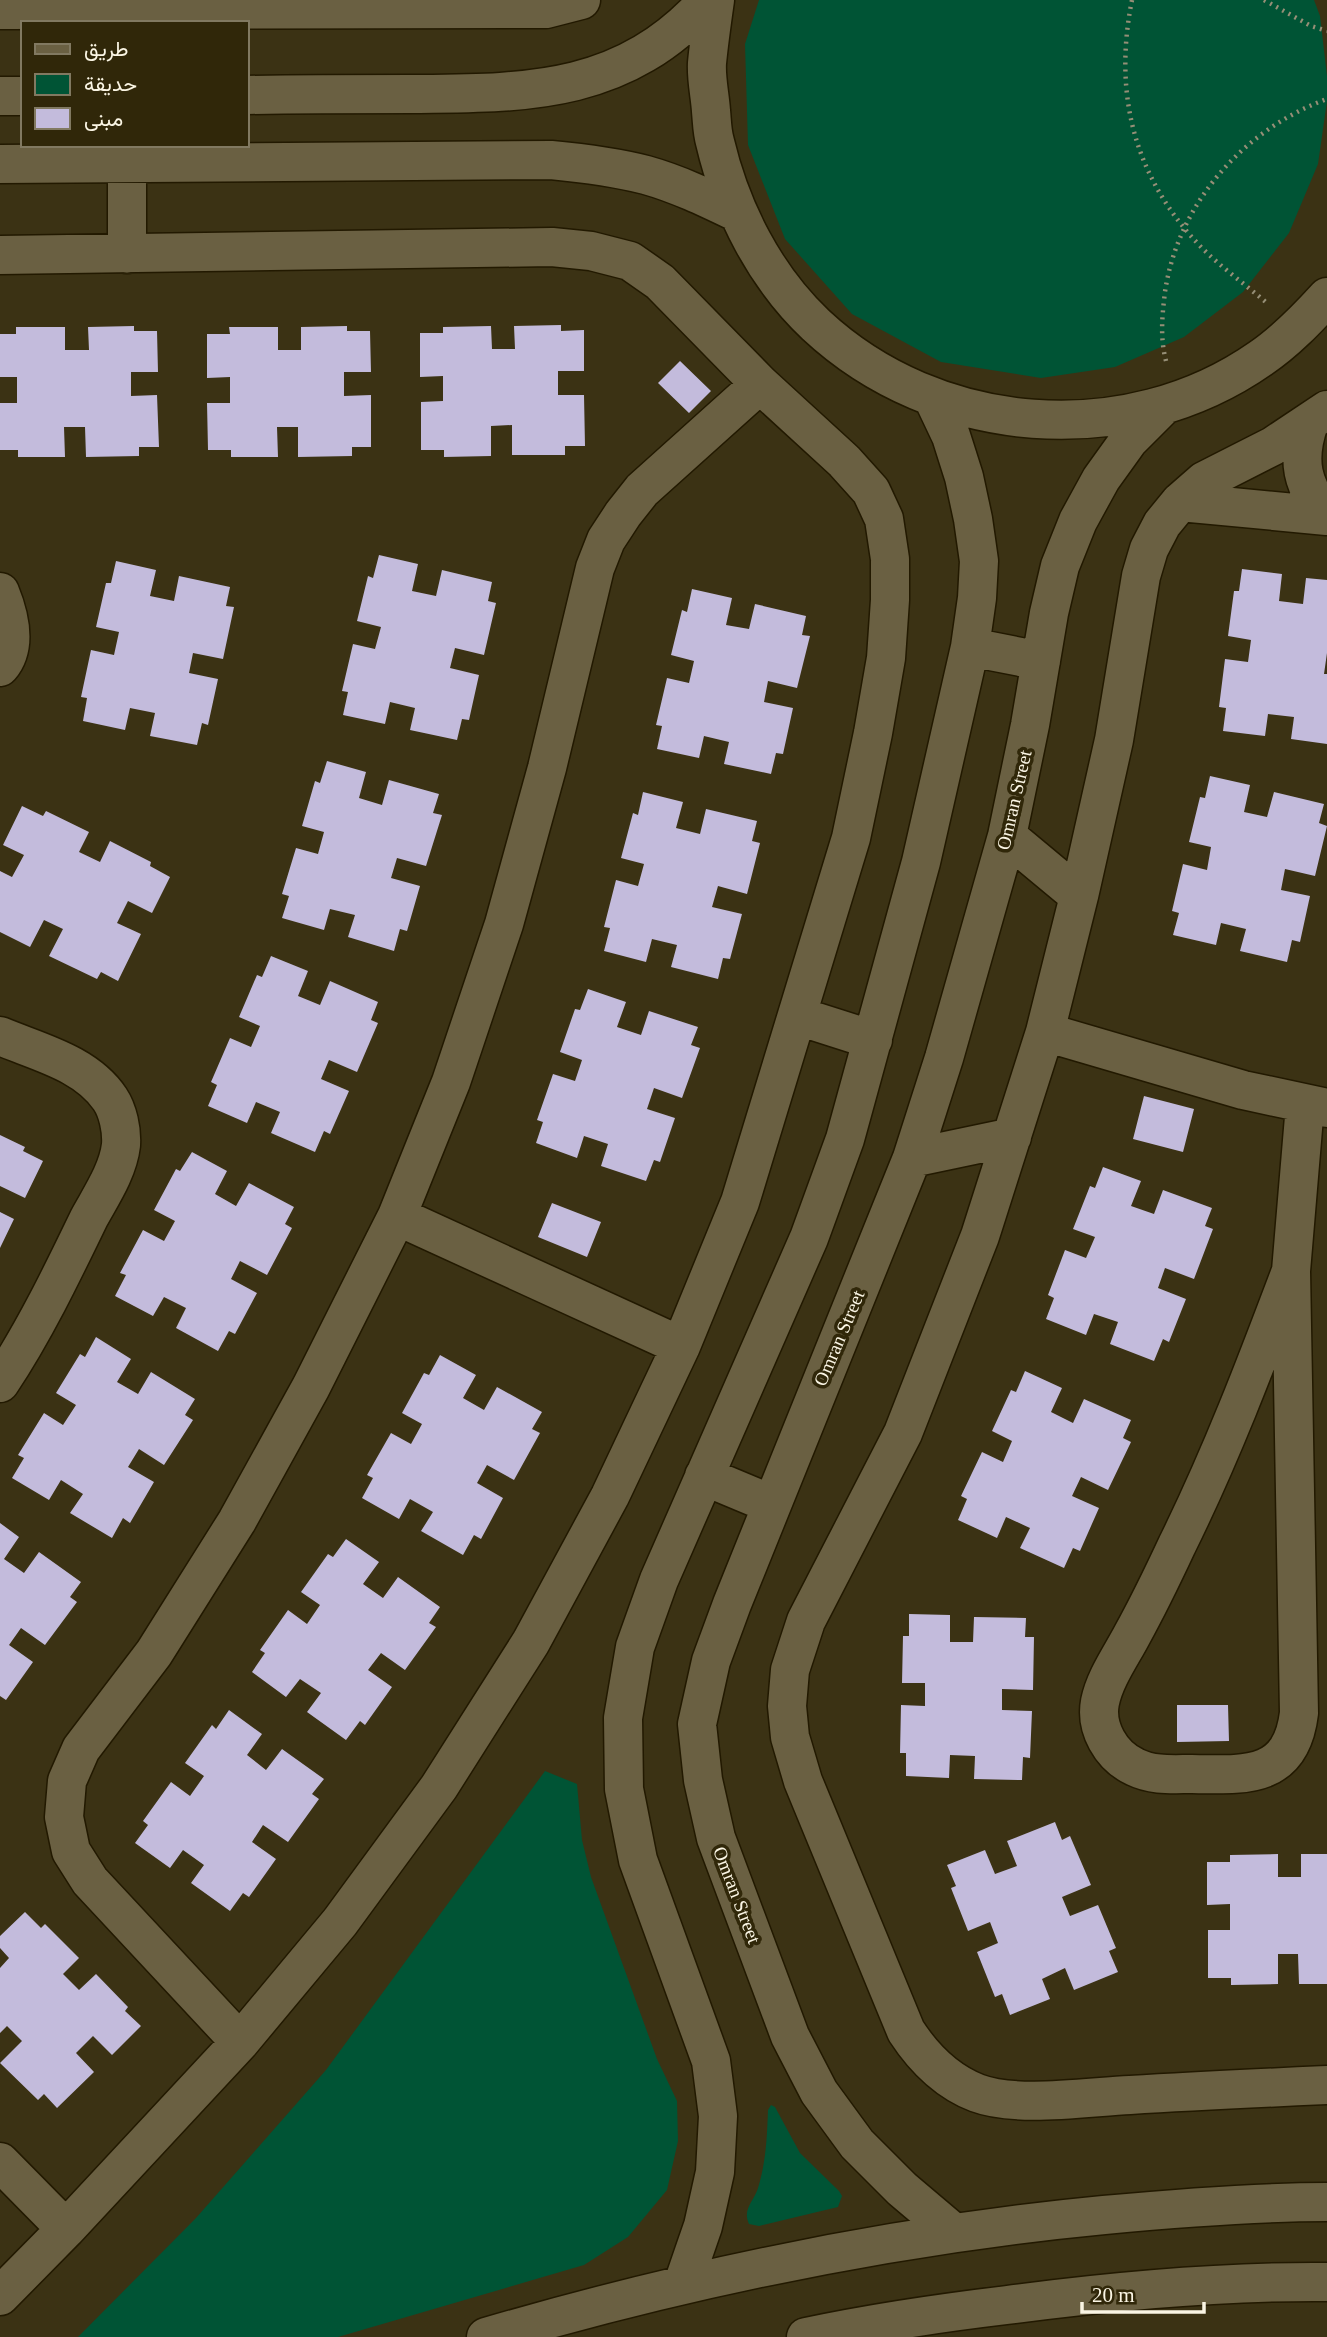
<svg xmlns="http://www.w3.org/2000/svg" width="1327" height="2337" font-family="'Times New Roman',Vazirmatn,serif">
<rect width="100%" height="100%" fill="#3b3214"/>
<path fill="#005435" d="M759,0H1314L1320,16L1327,76V101L1318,164L1289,233L1243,292L1184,337L1115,367L1041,378L941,362L852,314L785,239L748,145L745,44Z
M545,1771L577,1784L582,1840L591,1877L657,2059L677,2101L678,2141L667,2190L628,2237L584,2265L338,2337H78L196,2218L326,2070Z
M771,2105L775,2107L800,2153L839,2191L842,2196L838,2207L759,2226L749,2224C742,2209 754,2201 758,2188C766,2162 767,2137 768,2110Z"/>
<path fill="#c3bbdc" d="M561,325V331L584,330V371H558V395H584L585,446H565V455H512V425L491,426V456L444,457V450H421V402L443,401V376L420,377V333H443V327L491,326L492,349H515L514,326Z
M134,326V331H157L158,372H131V396L157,395L159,447H139V456L86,457L85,427H64L65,457H18V450H0V403H17V377H0V334H16V327H65V350H89L88,327Z
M347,326V331H370L371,372H344V396L371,395V447H352V456L298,457V427H277L278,457H231V450H208L207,403H230V377L207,378V334H230L229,327H278V350H301V327Z
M680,361L711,391L689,413L658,383Z
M379,555L418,564L412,591L436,596L442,570L492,582L488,601L496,603L484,655L455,648L450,668L479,675L469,720L462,719L457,740L410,730L415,708L390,702L385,724L343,715L348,692L342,691L353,644L375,649L381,627L357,621L368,576L373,578Z
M116,561L156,570L150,596L174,601L179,576L230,587L226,606L234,607L223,659L193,653L189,673L218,679L208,725L202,723L197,745L150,736L155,713L130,708L125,730L83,721L87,698L81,697L91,650L114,655L119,632L96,627L106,583H111Z
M1242,569L1282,574L1279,601L1303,604L1306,578L1327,580V653L1324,674H1327V744L1291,739L1294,717L1268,714L1265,736L1223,731L1226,708L1219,707L1225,659L1248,662L1251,640L1228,636L1234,591H1239Z
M692,589L732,598L726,625L749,629L755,604L806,616L802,635L810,636L797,688L768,681L764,702L793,708L783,754L776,753L771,774L724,764L729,742L704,736L699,758L657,749L662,726L656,725L667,678L689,683L694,661L671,655L682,610L687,612Z
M327,761L366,772L359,798L382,805L389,780L439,794L433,813L442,815L426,866L397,858L391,878L420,886L407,931L400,929L394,951L348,937L355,915L330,909L324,930L282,918L289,896L282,894L296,848L318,854L324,832L302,826L315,781L320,783Z
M1210,776L1250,785L1244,812L1267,817L1274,792L1324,804L1319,823L1327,826L1315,876L1285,869L1281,890L1310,896L1300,942L1292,940L1287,962L1240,951L1246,929L1221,923L1216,945L1173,935L1179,913L1172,911L1183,864L1207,870L1211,847L1189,842L1200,797L1205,798Z
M643,792L683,802L676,828L700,834L706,809L757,821L752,841L760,843L747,894L718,886L712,907L742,914L730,959L723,958L718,979L671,967L677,945L652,939L646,962L604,951L610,928L604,927L616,880L638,886L644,864L621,858L633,813L638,815Z
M22,806L43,816L46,811L89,832L79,852L100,862L110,841L151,862L150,866L170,877L152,913L128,901L117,923L141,934L118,981L101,972L97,979L49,956L63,929L44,920L30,947L0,932V871L12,877L24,855L3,845Z
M271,956L308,971L298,996L320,1005L330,981L378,1002L371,1020L378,1023L357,1072L329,1060L321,1079L349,1091L330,1134L324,1131L315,1152L271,1133L280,1112L256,1102L247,1123L208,1106L217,1085L211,1082L230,1038L251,1047L260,1026L239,1017L257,975L262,977Z
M588,989L626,1002L617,1027L641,1035L649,1011L698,1027L691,1045L700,1048L682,1098L654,1088L647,1109L675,1118L660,1162L654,1160L646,1181L601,1166L608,1144L584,1136L577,1158L536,1143L543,1122L537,1120L553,1074L575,1081L582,1060L560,1052L575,1009L580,1010Z
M1144,1096L1194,1109L1183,1152L1133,1139Z
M0,1135L25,1147L23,1151L43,1161L25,1198L0,1186Z
M192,1152L227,1171L215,1194L236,1206L249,1183L294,1207L285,1224L292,1228L267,1275L240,1261L231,1279L257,1293L235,1334L229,1331L218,1351L176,1328L186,1308L164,1297L153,1316L115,1296L126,1275L120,1273L143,1230L164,1241L175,1221L154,1210L176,1169L180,1171Z
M1103,1167L1141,1181L1131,1206L1154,1214L1163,1190L1212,1208L1205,1226L1213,1229L1194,1279L1165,1268L1158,1288L1186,1299L1169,1342L1163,1339L1154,1361L1110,1344L1118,1322L1094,1314L1086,1335L1046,1319L1054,1298L1048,1295L1065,1250L1086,1258L1095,1237L1073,1229L1090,1186L1095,1188Z
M552,1203L601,1222L587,1257L538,1237Z
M0,1212L14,1219L0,1248Z
M96,1337L131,1359L117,1382L138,1394L151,1372L195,1399L185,1415L193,1420L164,1465L139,1449L128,1467L154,1482L130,1523L123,1518L112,1538L70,1513L83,1494L61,1480L49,1500L12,1478L24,1458L18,1455L44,1413L63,1425L76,1405L56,1393L80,1354L85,1357Z
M440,1355L476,1375L463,1398L484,1410L497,1387L542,1412L532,1429L540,1433L514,1480L487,1465L477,1483L503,1498L481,1539L474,1535L463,1555L421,1531L433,1512L410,1499L399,1519L362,1498L373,1478L367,1475L391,1433L411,1444L422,1424L402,1413L424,1373L429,1375Z
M1025,1371L1062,1388L1051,1412L1073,1423L1084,1399L1131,1420L1123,1438L1131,1442L1108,1490L1081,1477L1072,1496L1099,1508L1080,1551L1073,1548L1064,1568L1020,1548L1030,1528L1006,1517L997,1538L958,1520L967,1499L961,1496L982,1452L1003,1462L1012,1441L992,1431L1011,1390L1016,1392Z
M0,1523L19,1537L4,1559L24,1573L39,1552L81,1582L70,1597L77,1602L45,1645L21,1628L9,1645L33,1662L6,1700L0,1696Z
M346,1539L379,1562L363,1584L383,1598L398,1577L440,1607L429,1623L436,1627L405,1670L381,1653L368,1670L392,1687L365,1725L360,1721L346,1740L307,1712L321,1693L300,1679L286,1697L252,1672L265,1653L260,1650L288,1610L307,1624L320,1605L301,1592L328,1554L333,1557Z
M909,1614L950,1615V1642H973L974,1617L1026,1618L1025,1637H1034L1033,1690L1002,1689V1710L1032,1711L1030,1758L1023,1757L1022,1780L974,1779L975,1756L950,1755L949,1778L906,1776V1753H900L901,1705L925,1706V1683H902L903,1636H909Z
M1177,1705H1228L1229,1741L1177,1742Z
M229,1710L262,1734L247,1755L266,1770L282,1749L324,1779L312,1794L319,1799L288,1842L263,1825L252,1842L276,1859L249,1897L243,1893L230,1911L191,1883L204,1865L183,1850L170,1868L135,1843L148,1825L143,1821L171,1782L190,1796L204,1776L185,1763L212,1725L216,1729Z
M1055,1822L1062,1840L1070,1836L1091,1885L1062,1897L1070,1916L1098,1905L1116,1948L1109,1951L1118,1972L1074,1990L1065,1968L1042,1979L1050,1999L1010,2015L1002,1994L995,1997L977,1952L998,1943L990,1922L968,1931L951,1888L956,1886L947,1865L985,1850L995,1874L1017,1866L1007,1841Z
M1278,1854V1877H1301V1854H1327V1984H1299L1298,1954H1278V1984L1231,1985V1978H1208V1930H1230V1904L1207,1905V1862H1230V1855Z
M25,1912L41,1928L45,1924L79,1958L63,1974L79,1990L96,1974L128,2007L125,2011L141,2026L112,2055L93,2036L76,2053L94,2072L57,2108L44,2094L38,2100L0,2063L22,2041L7,2026L0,2033V1968L9,1958L0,1948V1936Z"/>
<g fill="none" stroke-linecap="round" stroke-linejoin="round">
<defs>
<path id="minor" d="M715,0C712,21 709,42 707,63C706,79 710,95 711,111C712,121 712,132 715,142C731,210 765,277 816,325C936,437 1127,452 1261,358C1286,341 1307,319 1327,297
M0,10L546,9L581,0
M247,95C302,94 358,94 413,94C529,93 624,94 708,0
M0,96H23
M127,163V254
M0,164L551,160C583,163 615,167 646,175C678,184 707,198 736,212
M0,255L552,247L591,251L630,261L660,282L760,384L844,461L871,491L884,519L890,559V600L886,658L873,733L851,838L740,1202L681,1346L610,1496L531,1642L439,1787L340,1922L240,2042L66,2229L0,2296
M1327,410L1273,446L1204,481L1180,502L1162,524L1149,549L1141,576L1114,740L1079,896L1045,1032L980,1236L903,1433L806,1621L790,1670L787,1706L790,1737L803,1781L906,2031C923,2057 946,2081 977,2093C1017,2108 1087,2097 1130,2095C1196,2091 1261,2088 1327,2085
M1309,423C1296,461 1302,485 1326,516
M1180,502L1327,516
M0,592C9,614 18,646 0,667
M970,647L1041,661
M1007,836L1079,896
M798,1016L873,1040
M1045,1032L1243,1090L1327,1108
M0,1036C38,1052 86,1063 110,1099C118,1111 122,1130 121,1145C118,1171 101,1196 89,1218C62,1274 34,1332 0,1383
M912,1158L1012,1137
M397,1216L681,1346
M1291,1271C1256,1364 1221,1456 1177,1545C1163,1575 1148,1606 1132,1635C1121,1656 1105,1678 1100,1702C1095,1728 1111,1756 1135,1767C1153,1776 1173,1774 1192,1774C1246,1775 1291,1779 1299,1713L1291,1271L1305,1105
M704,1476L771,1504
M240,2042L90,1881L71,1851L64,1817L67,1781L81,1749L154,1653L237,1521L311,1387L397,1216L451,1082L504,924L547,768L595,568L606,540L623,514L642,490L760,384
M0,2162L66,2229
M954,2233L902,2189L857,2144L819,2092L790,2036L716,1838L703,1780L697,1724L711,1661L732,1604L912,1158L944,1058L1007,836L1030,725L1049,613L1060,566L1078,521L1101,479L1129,440L1163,406
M683,2284L703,2226L715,2172L718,2116L711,2061L638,1860L624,1789L623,1718L635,1647L659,1580L809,1238L845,1139L921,862L970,647L977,598L979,561L973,519L964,477L951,436L933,398
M486,2337C688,2278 894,2235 1104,2215C1179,2208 1253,2202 1327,2202
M806,2337C872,2323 940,2313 1007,2305C1113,2291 1220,2281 1327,2282"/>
</defs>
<use href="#minor" stroke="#221900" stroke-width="41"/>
<path stroke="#968f77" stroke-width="4.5" stroke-dasharray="2 5" stroke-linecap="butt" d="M1132,0C1113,94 1134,178 1202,248C1222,268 1246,285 1268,304
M1264,0L1311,26L1327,31
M1166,361C1160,338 1162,316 1165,292C1178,203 1244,129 1327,99"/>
<use href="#minor" stroke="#6a6042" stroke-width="38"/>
</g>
<g text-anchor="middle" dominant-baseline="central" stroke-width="7" stroke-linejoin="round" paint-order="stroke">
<g font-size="19" fill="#faf5e4" stroke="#302709">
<text transform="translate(1014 800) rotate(-77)">Omran Street</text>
<text transform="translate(839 1338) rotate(-67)">Omran Street</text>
<text transform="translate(737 1895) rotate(69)">Omran Street</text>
</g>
</g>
<rect x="21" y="21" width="228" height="126" fill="#302709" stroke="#817961" stroke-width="2"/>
<rect x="35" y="44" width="35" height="10" fill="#6a6042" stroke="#817961" stroke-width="2"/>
<text x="84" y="56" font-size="21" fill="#faf5e4">طريق</text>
<rect x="35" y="74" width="35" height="21" fill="#005435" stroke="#817961" stroke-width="2"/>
<text x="84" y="91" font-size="21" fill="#faf5e4">حديقة</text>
<rect x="35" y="108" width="35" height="21" fill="#c3bbdc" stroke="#817961" stroke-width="2"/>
<text x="84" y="126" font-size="21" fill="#faf5e4">مبنى</text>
<path d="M1082 2302v10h122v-10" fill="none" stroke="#faf5e4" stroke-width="3.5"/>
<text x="1092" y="2302" font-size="21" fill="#faf5e4" stroke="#302709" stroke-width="5" paint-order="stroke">20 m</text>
</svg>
